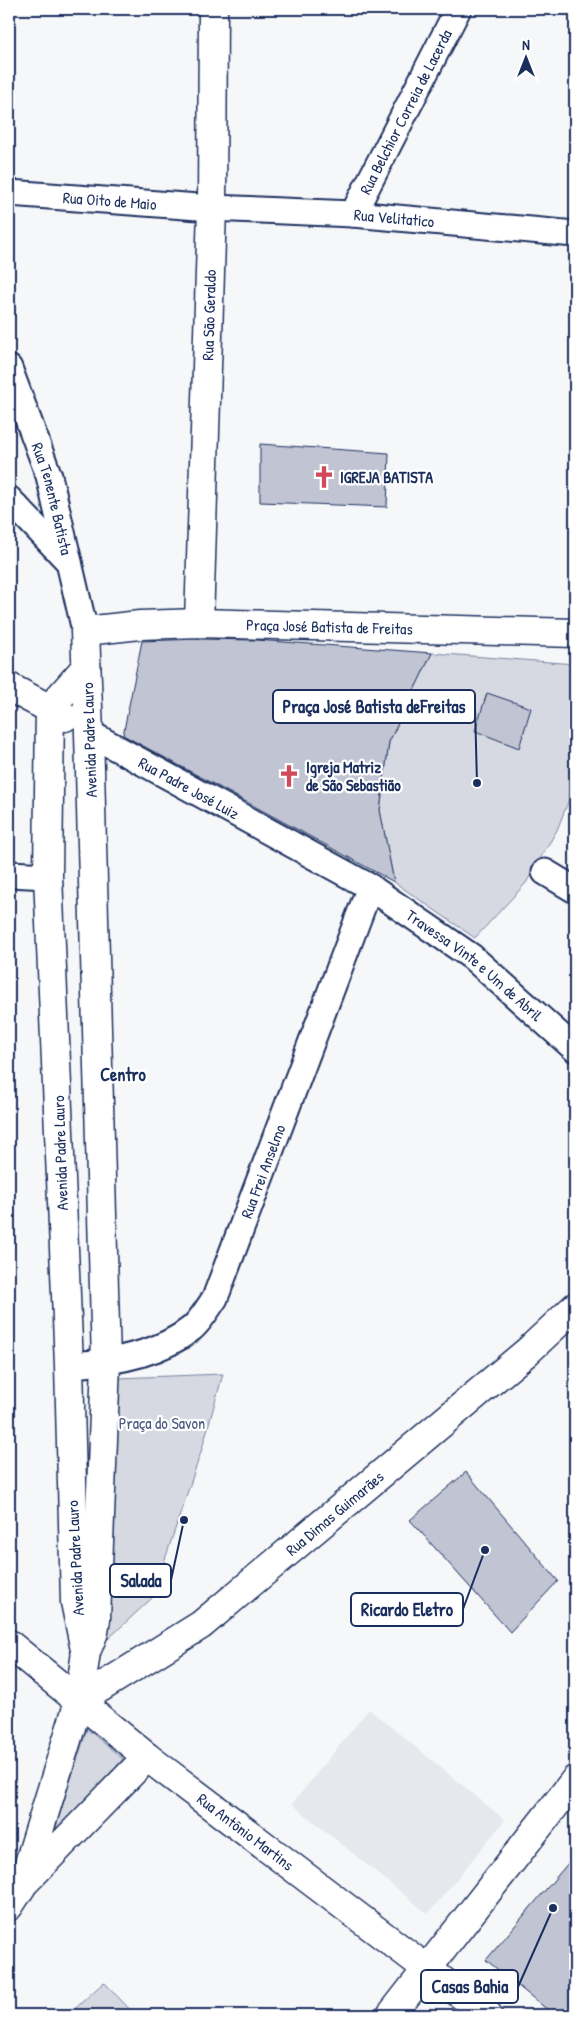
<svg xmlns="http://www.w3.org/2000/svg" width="584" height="2024" font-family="'Patrick Hand',sans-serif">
<rect width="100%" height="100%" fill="#f6f7f9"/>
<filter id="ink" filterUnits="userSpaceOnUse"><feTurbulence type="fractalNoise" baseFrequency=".02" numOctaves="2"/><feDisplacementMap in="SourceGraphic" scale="10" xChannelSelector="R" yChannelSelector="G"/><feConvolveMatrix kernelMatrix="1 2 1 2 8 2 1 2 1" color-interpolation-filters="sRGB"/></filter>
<g filter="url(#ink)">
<path fill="#e6e8ee" d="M369,1709L505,1820L428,1914L292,1804Z"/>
<path fill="#d6d9e2" stroke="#7884a0" d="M432,653L575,664V784L557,830L526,883L475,938L394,882L380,810L389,742Z
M223,1374L201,1452L152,1598L108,1639L118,1378Z
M87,1729L123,1759L53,1835Z
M104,1982L135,2015H68Z"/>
<path fill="#c0c4d3" stroke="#1b2f5e" d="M260,444L389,453L387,507L260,502Z
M199,639L256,640L432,653L389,742L380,810L394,882L123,735L142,641Z
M487,693L531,708L519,748L475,731Z
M466,1472L558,1581L510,1632L410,1520Z
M575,1855V2015H554L486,1960Z"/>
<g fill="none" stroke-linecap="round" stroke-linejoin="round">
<defs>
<g id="street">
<path id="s1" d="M9,193L212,208L353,214L575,234"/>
<path id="s2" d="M353,214L458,9"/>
<path id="s3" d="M9,368L49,476L85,631"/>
<path d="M9,499L69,562"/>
<path id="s4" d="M89,733L370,887L472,957L575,1049"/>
<path d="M545,872L575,890"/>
<path d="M9,874L48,876"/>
<path id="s5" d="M69,1365C109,1363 158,1355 191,1329C200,1322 208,1308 215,1298L370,887"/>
</g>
<g id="secondary">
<path id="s6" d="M199,623L212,208L213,9"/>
<path d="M9,687L65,717"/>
<path id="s7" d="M9,1644L147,1757L488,2015"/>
<path d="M85,1650L75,1602L69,1365L48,876L50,708L86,667"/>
<path id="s8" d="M79,1701L201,1625L528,1351L575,1307"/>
<path d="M26,1881L147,1757"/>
<path id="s9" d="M9,1906L22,1886L79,1701L86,1652L94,1632L96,1619L106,1363L89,733L85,631L140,625L199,623L575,633"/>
<path d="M391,2015L575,1780"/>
</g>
</defs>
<use href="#street" stroke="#1b2f5e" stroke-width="29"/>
<use href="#secondary" stroke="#1b2f5e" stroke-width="31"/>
<use href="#street" stroke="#fff" stroke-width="25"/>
<use href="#secondary" stroke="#fff" stroke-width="28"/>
</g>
</g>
<defs>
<symbol id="church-bare" viewBox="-9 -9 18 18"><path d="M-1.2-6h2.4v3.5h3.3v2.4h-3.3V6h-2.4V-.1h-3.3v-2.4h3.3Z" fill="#d1495b" stroke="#fff" stroke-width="2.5" paint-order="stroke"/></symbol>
</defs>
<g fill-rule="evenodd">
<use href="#church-bare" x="308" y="461" width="32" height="32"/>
<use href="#church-bare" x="273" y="760" width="32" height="32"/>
</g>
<g text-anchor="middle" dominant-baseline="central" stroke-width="4.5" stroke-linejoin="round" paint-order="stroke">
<g font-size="16" fill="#1b2f5e" stroke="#fff">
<text stroke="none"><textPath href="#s2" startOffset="115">Rua Belchior Correia de Lacerda</textPath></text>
<text stroke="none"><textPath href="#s1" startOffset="101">Rua Oito de Maio</textPath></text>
<text stroke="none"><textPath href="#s1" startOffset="386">Rua Velitatico</textPath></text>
<text stroke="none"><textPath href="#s6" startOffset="308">Rua São Geraldo</textPath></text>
<text stroke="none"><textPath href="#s3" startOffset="138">Rua Tenente Batista</textPath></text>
<text stroke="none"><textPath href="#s9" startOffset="1535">Praça José Batista de Freitas</textPath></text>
<text transform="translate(89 740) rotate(-92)">Avenida Padre Lauro</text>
<text stroke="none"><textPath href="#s4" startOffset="114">Rua Padre José Luiz</textPath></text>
<text stroke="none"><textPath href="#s4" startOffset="451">Travessa Vinte e Um de Abril</textPath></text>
<text transform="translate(60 1153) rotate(-92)">Avenida Padre Lauro</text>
<text stroke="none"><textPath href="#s5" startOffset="304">Rua Frei Anselmo</textPath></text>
<text stroke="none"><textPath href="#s8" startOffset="318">Rua Dimas Guimarães</textPath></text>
<text transform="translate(75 1558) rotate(-93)">Avenida Padre Lauro</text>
<text stroke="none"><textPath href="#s7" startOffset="302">Rua Antônio Martins</textPath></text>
</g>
<g font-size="16" font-weight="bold" fill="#1b2f5e" stroke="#fff" text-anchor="start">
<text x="340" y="477">IGREJA BATISTA</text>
<text x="306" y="767">Igreja Matriz<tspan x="306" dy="18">de São Sebastião</tspan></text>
</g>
<g font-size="16" fill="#4a5a7f" stroke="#fff">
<text x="162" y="1423">Praça do Savon</text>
</g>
<g font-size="18" font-weight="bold" fill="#1b2f5e" stroke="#fff">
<text x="123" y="1074">Centro</text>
</g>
</g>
<path fill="none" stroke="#1b2f5e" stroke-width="2" d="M477 783L475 707M184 1520L171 1580M485 1550L463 1609M553 1908L518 1987"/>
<g fill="#1b2f5e" stroke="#fff" stroke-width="2">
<circle cx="477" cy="783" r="5"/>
<circle cx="184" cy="1520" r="5"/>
<circle cx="485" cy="1550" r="5"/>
<circle cx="553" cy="1908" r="5"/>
</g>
<g fill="#fff" stroke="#1b2f5e" stroke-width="2">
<rect x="273" y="690" width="202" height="33" rx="5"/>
<rect x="110" y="1564" width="61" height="33" rx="5"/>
<rect x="351" y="1593" width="112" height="33" rx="5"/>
<rect x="421" y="1970" width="97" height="33" rx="5"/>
</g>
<g font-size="18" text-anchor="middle" font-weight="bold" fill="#1b2f5e">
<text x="374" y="713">Praça José Batista deFreitas</text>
<text x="141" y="1587">Salada</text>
<text x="407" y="1616">Ricardo Eletro</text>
<text x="470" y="1993">Casas Bahia</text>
</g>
<rect width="584" height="2024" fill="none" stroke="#fff" stroke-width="30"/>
<rect x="15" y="15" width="554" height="1994" fill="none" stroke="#1b2f5e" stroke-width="2" filter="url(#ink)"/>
<g transform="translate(526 58)" stroke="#ffffff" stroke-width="4" paint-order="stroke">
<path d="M0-4L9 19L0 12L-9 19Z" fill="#1b2f5e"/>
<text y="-8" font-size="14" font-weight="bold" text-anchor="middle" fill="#1b2f5e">N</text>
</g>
</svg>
